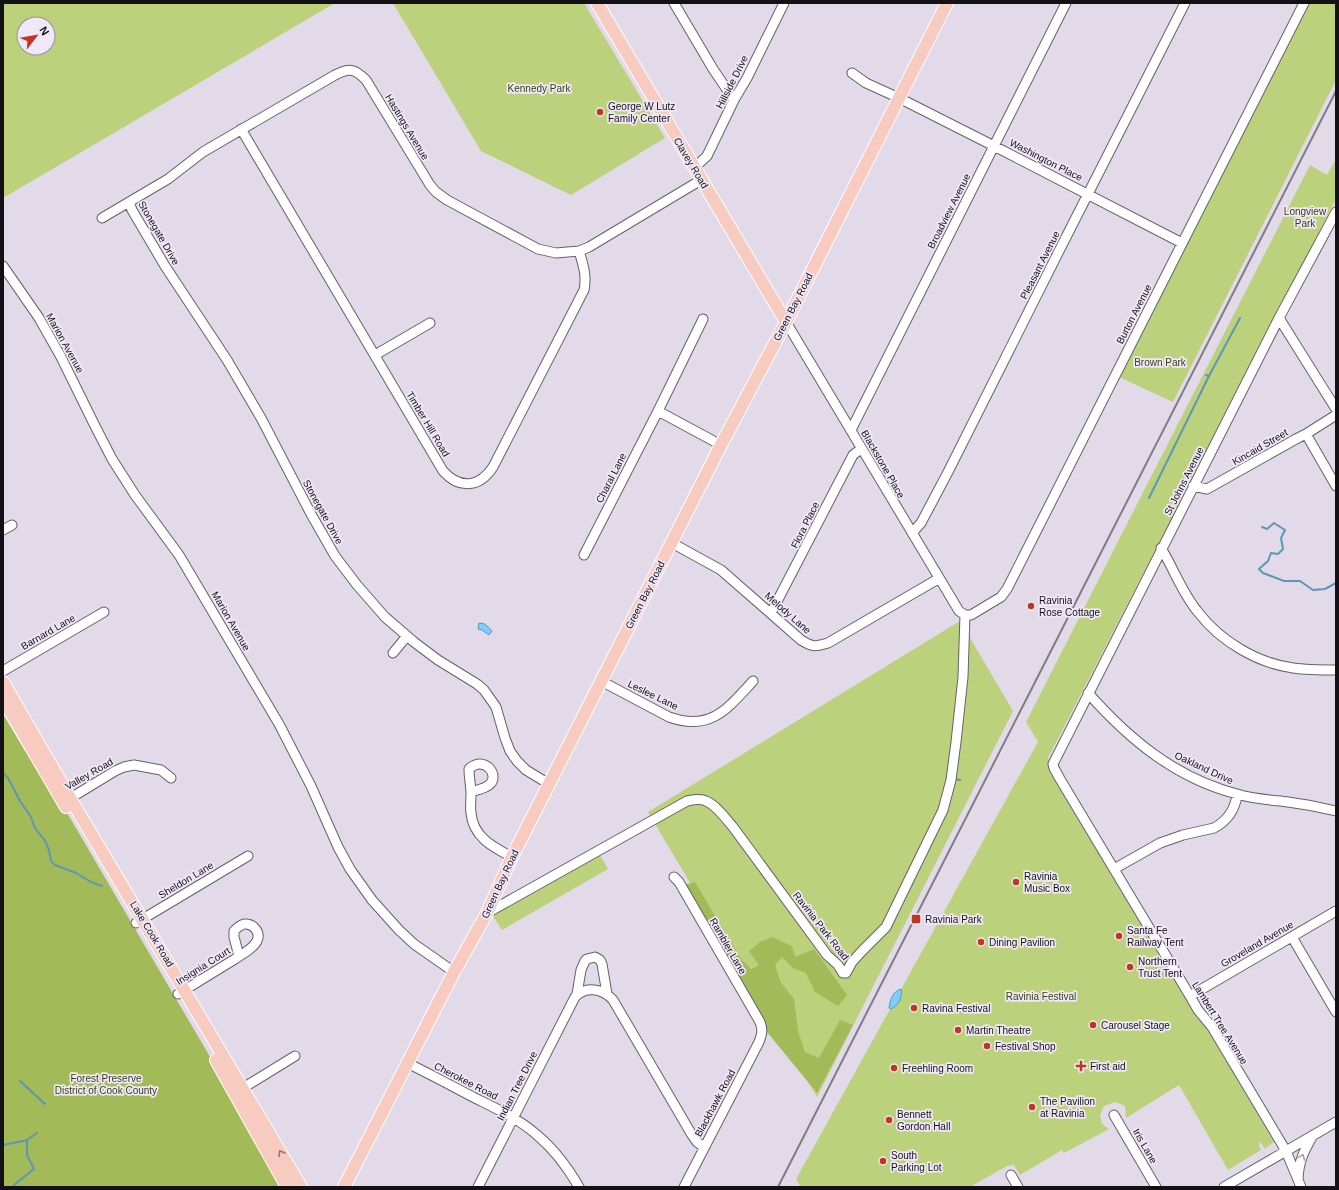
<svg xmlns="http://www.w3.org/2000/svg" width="1339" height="1190" font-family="Arial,sans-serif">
<rect width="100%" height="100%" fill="#e3dae9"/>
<path fill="#bbd17b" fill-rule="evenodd" d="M3,3H335L3,198ZM24,24H48V48H24Z
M393,3H584L665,138L571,195L481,151Z
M1310,3H1336V80L1173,402L1119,377Z
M1336,159V199L1048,758L1274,1142L1265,1149L1260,1141L1259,1146L1261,1150L1228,1170L1179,1085L1126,1118L1125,1106L1115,1102L1104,1106L1100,1115L1102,1124L1109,1129L1064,1153L1062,1150L1020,1175L1014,1165L1007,1166L970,1187H801L796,1179L1038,742L1026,722L1310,165L1327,175Z
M960,621L1013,711L817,1097L648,812Z
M600,855L608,869L502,930L493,916Z"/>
<path fill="#a3ba59" d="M3,714L25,751L32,753L206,1050L283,1187H3Z
M695,882L740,958L751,969L759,965L749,951L760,942L772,937L792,946L795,957L814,949L847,995L838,1006L815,992L806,973L793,968L782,957L775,965L781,983L794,999L798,1031L805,1052L819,1058L840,1020L853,1025L817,1093L767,1032L722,954L684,885Z"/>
<path fill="#7fcdfc" stroke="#5f95b7" d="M479,623L485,624L492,631L489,635L482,630L478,629Z
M901,989C903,997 898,1006 891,1009L889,1008C890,1000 893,991 901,989Z"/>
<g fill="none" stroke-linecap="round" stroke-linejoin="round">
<path stroke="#5f95b7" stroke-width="2" d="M1209,376L1240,318
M1149,498L1209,376L1206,375
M1262,527L1267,529L1274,523L1285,530L1281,538L1283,549L1278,554L1271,553L1268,561L1259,569L1263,573L1284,581H1300L1313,590L1325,589L1336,583
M3,773L8,778L20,801L31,817L35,828L45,841L49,850L51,861L55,865L76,873L91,882L102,886
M954,779L960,780
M20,1081L45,1104
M3,1145L27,1140
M13,1187L14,1185L34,1169L27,1155V1140L37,1133"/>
<defs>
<path id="minor" d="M674,3L713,69L734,100
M852,73L866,83L899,98L994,146L1182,243
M241,129L443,471C460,490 480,487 493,467L584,290C587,276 583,264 579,251
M694,168L707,156L734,100L747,78L784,3
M129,202L132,210L165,266L227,360L261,418L311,514L335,556L357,585L385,617L414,642L438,660L477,684L484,690L496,707L505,738L510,751L517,761L526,770L549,784
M102,218L168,179L203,152L335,75C349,68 354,68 366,80L430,185L436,192L447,200L538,249L556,253L579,251L589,247L701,180
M3,266L39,318L61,357L94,424L112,459L135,495L179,555L279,724L311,786L338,847L350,869L372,900L399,930L414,944L454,972
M1279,318L1336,409
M786,322L959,611L965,615H971L1001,597L1007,589L1304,3
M375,355L430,323
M658,411L721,445
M851,430L1066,3
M1306,434L1336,486
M1193,486L1207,489L1296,439L1306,434L1336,415
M3,530L12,525
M912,533L921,523L948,472L1059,251L1185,3
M672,543L721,570L801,640C812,647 815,647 828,643L938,579
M1161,548C1174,569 1182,593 1198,612C1220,641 1257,663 1293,668C1307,670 1322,670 1336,670
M584,555L658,411L703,319
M771,613L853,455L861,449
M393,653L407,636
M3,671L104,612
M601,681L669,717C711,732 728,708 753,681
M1088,693C1129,739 1175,778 1237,794C1253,799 1271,800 1288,802C1304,804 1320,807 1336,811
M471,792C476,790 484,789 489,785C501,776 484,754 469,769C469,778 471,786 471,794C471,801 470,807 471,813C473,837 493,847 512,857
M64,802L115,771L124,767L134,765L161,770L171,778
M1114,869L1160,843L1183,835L1214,828C1227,821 1235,809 1237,795
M674,877L679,882L760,1022C763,1030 762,1034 759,1042L684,1187
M487,913L687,801C692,800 700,798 706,801C716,805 726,819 733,827L827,955L838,965L843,973H846L852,962L862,951L886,927L943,810L951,780L956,742L963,677L965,615
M136,923L248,856
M1292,937L1336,1012
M178,994L235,959C242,954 253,949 257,941C261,932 253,923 244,924C240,925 237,928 234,931V937L239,956
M577,994L581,970L585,961L587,959L595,957L600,960L602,964L607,994
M1190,996L1336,911
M407,1063C430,1074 452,1086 475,1098C497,1109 519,1119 537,1135C555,1150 568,1168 579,1187
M238,1091L295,1056
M1114,1115L1156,1187
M1011,1175L1018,1187
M1298,1179C1299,1160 1304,1151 1313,1135
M478,1187L575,997C586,985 603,989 613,1000L692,1135L697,1142L704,1147
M1224,1187L1336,1122
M1301,1187L1286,1151L1212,1027L1198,1010L1190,996L1060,779L1054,768L1053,764L1279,318L1336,212"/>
<path id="major" d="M597,3L786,322
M3,682L70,798L301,1187
M3,699L66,807
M216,1060L287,1187
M344,1187L454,972L487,913L512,857L549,784L721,445L786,322L947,3"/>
</defs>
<use href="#minor" stroke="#675f6c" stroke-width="11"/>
<use href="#major" stroke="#fff" stroke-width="14"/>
<use href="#minor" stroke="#fff" stroke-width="9"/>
<use href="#major" stroke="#f7cbbf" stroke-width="12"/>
<path stroke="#827b86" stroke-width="2" d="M778,1187L1336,91"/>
</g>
<defs><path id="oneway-chevron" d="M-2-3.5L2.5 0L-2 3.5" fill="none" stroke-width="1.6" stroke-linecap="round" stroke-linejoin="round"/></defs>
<use stroke="#917773" href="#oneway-chevron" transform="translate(281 1153) rotate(-121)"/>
<use stroke="#a1a0a2" href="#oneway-chevron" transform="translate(1302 1157) rotate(-70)"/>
<g fill="#c1361f" stroke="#f0e8f7" stroke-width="1.5">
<circle cx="600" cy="112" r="4"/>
<circle cx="1031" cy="606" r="4"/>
<circle cx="1016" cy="882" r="4"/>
<rect x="911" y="914" width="10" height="10" rx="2"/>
<circle cx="1119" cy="936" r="4"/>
<circle cx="981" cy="942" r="4"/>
<circle cx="1130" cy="967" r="4"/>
<circle cx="914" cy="1008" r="4"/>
<circle cx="1093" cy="1025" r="4"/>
<circle cx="958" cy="1030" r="4"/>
<circle cx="987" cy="1046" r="4"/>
<path d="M1079 1060h4v4h4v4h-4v4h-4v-4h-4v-4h4z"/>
<circle cx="894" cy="1068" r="4"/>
<circle cx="1032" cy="1107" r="4"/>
<circle cx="889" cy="1120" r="4"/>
<circle cx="883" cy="1161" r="4"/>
</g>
<g text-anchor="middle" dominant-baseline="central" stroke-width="3.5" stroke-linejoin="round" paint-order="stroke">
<g font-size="10" fill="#141116" stroke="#f0e8f7">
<text transform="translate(732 82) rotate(-63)">Hillside Drive</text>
<text transform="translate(407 127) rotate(59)">Hastings Avenue</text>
<text transform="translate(1046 160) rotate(27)">Washington Place</text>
<text transform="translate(691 163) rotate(59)">Clavey Road</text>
<text transform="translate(949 211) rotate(-63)">Broadview Avenue</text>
<text transform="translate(159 233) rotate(60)">Stonegate Drive</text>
<text transform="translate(1040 265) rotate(-63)">Pleasant Avenue</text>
<text transform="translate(793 307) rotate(-63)">Green Bay Road</text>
<text transform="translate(1134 314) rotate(-63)">Burton Avenue</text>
<text transform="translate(65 343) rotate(61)">Marion Avenue</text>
<text transform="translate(428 424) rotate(59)">Timber Hill Road</text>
<text transform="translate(1260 447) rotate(-30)">Kincaid Street</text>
<text transform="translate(883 464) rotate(60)">Blackstone Place</text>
<text transform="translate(611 478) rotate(-63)">Charal Lane</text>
<text transform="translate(1184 481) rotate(-63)">St Johns Avenue</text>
<text transform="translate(323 512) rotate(61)">Stonegate Drive</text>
<text transform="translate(805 525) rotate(-63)">Flora Place</text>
<text transform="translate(645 595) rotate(-63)">Green Bay Road</text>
<text transform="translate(788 613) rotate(41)">Melody Lane</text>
<text transform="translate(231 621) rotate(60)">Marion Avenue</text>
<text transform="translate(48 632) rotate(-30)">Barnard Lane</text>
<text transform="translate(653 695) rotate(26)">Leslee Lane</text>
<text transform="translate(1204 768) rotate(25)">Oakland Drive</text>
<text transform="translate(89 774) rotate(-30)">Valley Road</text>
<text transform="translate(186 880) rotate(-31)">Sheldon Lane</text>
<text transform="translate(500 884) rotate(-65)">Green Bay Road</text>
<text transform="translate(821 926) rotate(52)">Ravinia Park Road</text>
<text transform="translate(152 934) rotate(59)">Lake Cook Road</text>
<text transform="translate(1257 944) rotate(-30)">Groveland Avenue</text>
<text transform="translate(728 946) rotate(60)">Rambler Lane</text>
<text transform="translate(203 966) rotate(-32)">Insignia Court</text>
<text transform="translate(1220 1023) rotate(58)">Lambert Tree Avenue</text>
<text transform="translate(466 1081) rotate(27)">Cherokee Road</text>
<text transform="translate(517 1086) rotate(-63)">Indian Tree Drive</text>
<text transform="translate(715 1103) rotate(-62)">Blackhawk Road</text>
<text transform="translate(1145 1146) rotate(60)">Iris Lane</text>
</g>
<g font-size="10" fill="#353e16" stroke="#f0e8f7">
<text x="539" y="88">Kennedy Park</text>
<text x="1305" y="211">Longview<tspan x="1305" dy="12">Park</tspan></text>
<text x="1160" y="362">Brown Park</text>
<text x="1041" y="996">Ravinia Festival</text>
<text x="106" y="1078">Forest Preserve<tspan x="106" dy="12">District of Cook County</tspan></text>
</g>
<g font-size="10" fill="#141116" stroke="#f0e8f7" text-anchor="start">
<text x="608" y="106">George W Lutz<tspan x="608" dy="12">Family Center</tspan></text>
<text x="1039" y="600">Ravinia<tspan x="1039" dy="12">Rose Cottage</tspan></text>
<text x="1024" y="876">Ravinia<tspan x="1024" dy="12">Music Box</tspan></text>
<text x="925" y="919">Ravinia Park</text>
<text x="1127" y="930">Santa Fe<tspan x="1127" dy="12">Railway Tent</tspan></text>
<text x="989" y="942">Dining Pavilion</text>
<text x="1138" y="961">Northern<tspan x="1138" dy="12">Trust Tent</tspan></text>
<text x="922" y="1008">Ravina Festival</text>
<text x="1101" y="1025">Carousel Stage</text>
<text x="966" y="1030">Martin Theatre</text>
<text x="995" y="1046">Festival Shop</text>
<text x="1090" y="1066">First aid</text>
<text x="902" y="1068">Freehling Room</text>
<text x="1040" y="1101">The Pavilion<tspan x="1040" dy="12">at Ravinia</tspan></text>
<text x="897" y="1114">Bennett<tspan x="897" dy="12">Gordon Hall</tspan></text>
<text x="891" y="1155">South<tspan x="891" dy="12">Parking Lot</tspan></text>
</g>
</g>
<rect width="1339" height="1190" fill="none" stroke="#141116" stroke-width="8"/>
<g transform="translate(36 36) rotate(59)"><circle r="19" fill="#f0e8f7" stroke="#98929d"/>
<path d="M0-3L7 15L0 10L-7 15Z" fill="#c1361f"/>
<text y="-6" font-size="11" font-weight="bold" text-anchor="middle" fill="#141116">N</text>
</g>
</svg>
